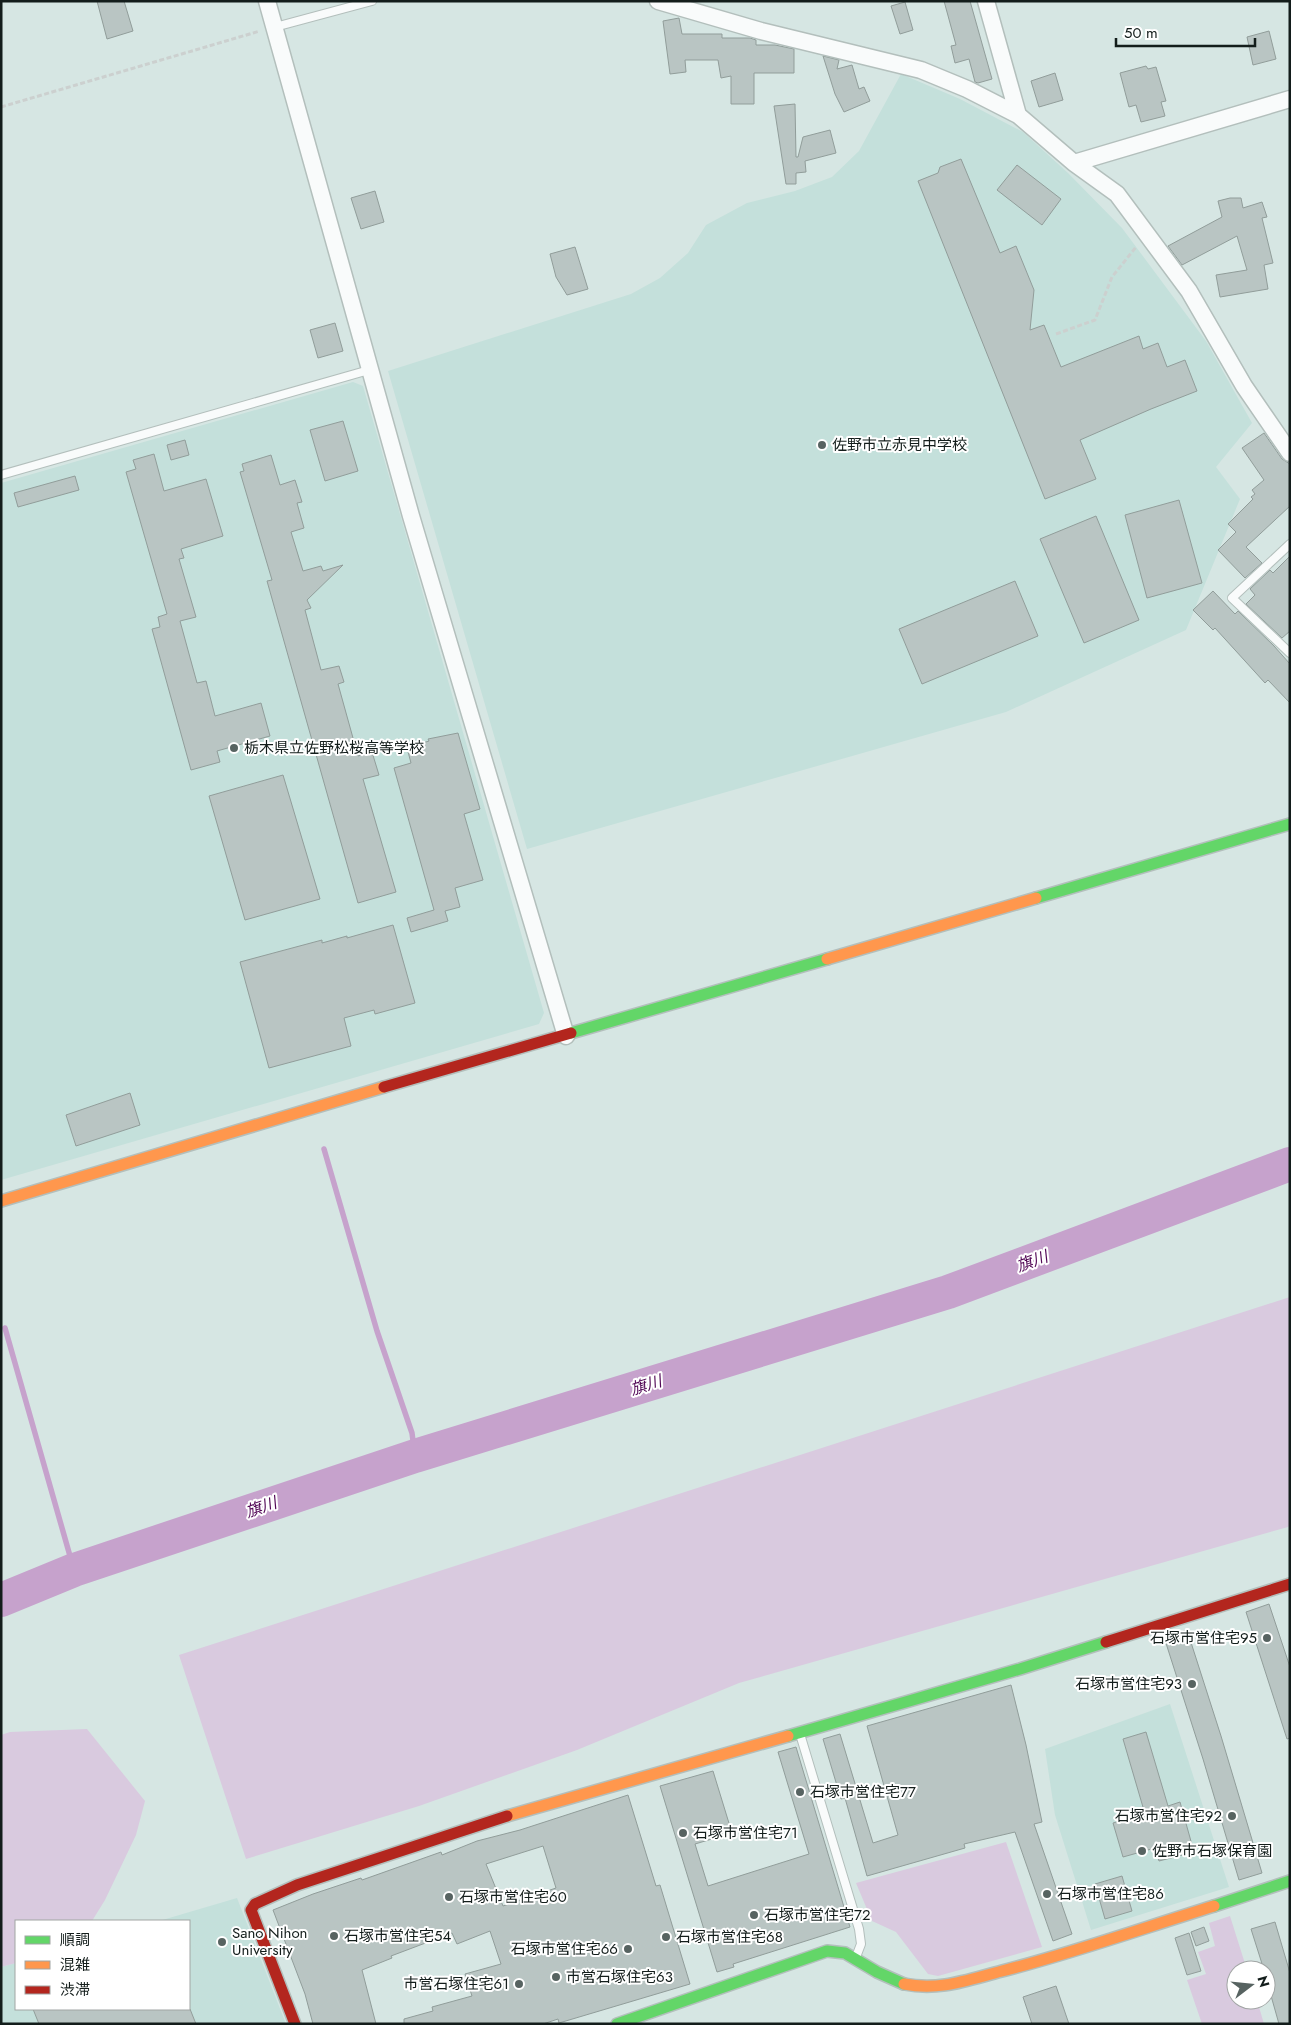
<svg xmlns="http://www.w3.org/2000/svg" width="1291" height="2025" font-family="Jost,'Noto Sans JP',sans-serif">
<rect width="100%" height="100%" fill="#d6e6e3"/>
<path fill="#c4e0db" d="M901,74L960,99L1023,132L1068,173L1122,228L1206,341L1252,423L1216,467L1240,499L1186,630L1006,712L527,849L388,371L631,294L660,278L688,253L706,225L747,203L795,191L832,177L859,151Z
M353,382L363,386L544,1013L539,1024L1,1180V483Z
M1170,1704L1229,1887L1091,1930L1055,1815L1045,1749Z
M237,1898L286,2024H1V1967L16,1963V2009H189V1921H159Z"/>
<path fill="#d9cadf" d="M1290,1297V1524L1288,1527L739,1683L577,1750L419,1806L246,1859L179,1655Z
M87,1729L145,1801L136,1835L105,1900L92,1921H16V1963L1,1967V1735L10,1732Z
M1006,1842L1042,1947L938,1976L928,1974L896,1932L872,1921L856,1883Z
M1230,1916L1247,1970H1236V2000H1257L1264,2024H1202L1187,1980L1206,1974L1198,1952L1215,1946L1209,1923Z"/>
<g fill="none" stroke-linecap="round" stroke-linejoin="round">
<path stroke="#c6a2cc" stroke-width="5.5" d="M324,1149L377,1331L412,1433L415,1456
M5,1328L74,1570"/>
<path stroke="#c6a2cc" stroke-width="34" d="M1,1600L74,1570L415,1456L948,1292L1290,1164"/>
</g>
<path fill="#b9c5c3" stroke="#919d9a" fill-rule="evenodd" d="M97,1H124L133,31L107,39Z
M944,1H970L992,79L978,83L975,82L969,59L955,63L951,46L956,45Z
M905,2L913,30L900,34L891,6Z
M679,18L682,34H722V38H750L756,40V45H775L794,49V73H754V104H731V76L721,78L718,60H685L686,72L670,74L663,21Z
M1269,31L1276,59L1253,65L1247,37Z
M823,56L839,60L837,69L852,65L859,89L864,87L870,101L844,112L835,94Z
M1146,66L1148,69L1156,67L1166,101L1161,102L1165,116L1141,122L1136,105L1129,107L1120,73Z
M1055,73L1063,100L1039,107L1031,81Z
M795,104L796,157H798L803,137L830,130L836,153L805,161L806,172L796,173V184H786L774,106Z
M961,159L1000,253L1016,246L1034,290L1030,330L1044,325L1061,367L1139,336L1143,349L1158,343L1167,367L1185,360L1197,391L1151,409L1080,440L1096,479L1045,499L918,181L938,173L940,167Z
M1017,165L1061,199L1042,225L997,190Z
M375,191L384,222L361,229L351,198Z
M1230,198H1241L1243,208L1262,202L1267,217L1262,218L1273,263L1264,265L1268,289L1220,297L1216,275L1247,270L1237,236L1182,265L1168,246L1222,217L1218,201Z
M575,247L588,289L567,295L556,277L550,254Z
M335,323L343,351L318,358L310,330Z
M343,421L358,471L325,481L310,430Z
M1264,433L1282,459L1290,464V506L1246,547L1262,563L1245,578L1218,550L1236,532L1228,524L1253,499L1251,497L1255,494L1252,490L1264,480L1242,448Z
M185,440L189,455L171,460L167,445Z
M154,454L164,491L206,479L223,536L181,549L184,558L179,559L196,617L180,621L197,683L206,681L215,716L261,703L270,736L217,751L220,762L191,770L152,629L160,627L158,617L167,614L126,472L136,469L133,460Z
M271,455L280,485L295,480L302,502L297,503L304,528L291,532L303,571L321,566L323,571L343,565L307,600L311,608L305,610L321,670L339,666L344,682L338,684L358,756L372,752L379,775L363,779L396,892L358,903L267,581L272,580L240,472L244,471L242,464Z
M75,476L79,490L18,507L14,493Z
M1179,500L1202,583L1147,598L1125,515Z
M1096,516L1139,620L1084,643L1040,539Z
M1290,556V631L1282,638L1246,604L1255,595L1250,589L1270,570L1273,573Z
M1015,581L1038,636L922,684L899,629Z
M1213,591L1235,614L1238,611L1274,646L1290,664V703L1268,680L1265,683L1215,628L1213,630L1193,610Z
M458,733L480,809L464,814L483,880L455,888L460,907L445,911L448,921L411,932L407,918L434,910L394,768L411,763L407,748L429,741L428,739Z
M283,775L320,899L245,920L209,796Z
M393,925L415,1003L375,1014L374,1010L344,1018L351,1046L269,1068L240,962L322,940V943L347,936V938Z
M130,1093L140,1125L76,1146L66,1115Z
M1269,1604L1290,1667V1738L1287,1739L1246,1612Z
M1187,1630L1221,1736L1262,1873L1239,1880L1203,1759L1164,1637Z
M1011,1685L1026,1745L1042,1822L1034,1824L1072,1934L1053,1941L1015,1832L964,1844L965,1848L867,1876L845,1798L841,1799L823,1739L840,1734L873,1843L898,1835L867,1726Z
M1146,1732L1168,1806L1180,1802L1194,1852L1159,1861L1155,1848L1123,1857L1113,1823L1145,1814L1123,1739Z
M796,1747L850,1927L733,1964L734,1967L717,1972L660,1786L713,1771L732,1833L695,1844L708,1886L809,1854L778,1752Z
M628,1795L656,1886L660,1885L690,1984L559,2023L558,2019L543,2024H404V2019L433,2011L432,2007L472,1996L465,1974L501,1964L490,1931L457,1944L452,1933L391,1956L392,1958L362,1970L376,2024H313L305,1994L273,1910L313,1894L361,1878L362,1880L441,1852L442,1855L477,1841L520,1830ZM543,1846L556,1888L503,1906L486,1864Z
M1122,1876L1132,1911L1105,1919L1095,1884Z
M1275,1922L1290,1973V2024H1279L1266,1978V1970H1264L1251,1929Z
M1204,1927L1209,1941L1196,1946L1191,1932Z
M1189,1933L1201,1971L1187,1975L1175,1938Z
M1056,1986L1069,2024H1032L1023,1997Z
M33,2009H190L196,2024H39Z"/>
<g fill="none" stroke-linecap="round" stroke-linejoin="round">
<defs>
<path id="lane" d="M275,27L372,1
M1,475L369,370
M1290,544L1232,598L1290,653
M800,1734L859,1929L861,1944L856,1957"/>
<path id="street" d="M267,1L411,516L566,1036
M658,1L761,31L921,70L967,89L1018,115L1074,163L1117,194L1189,291L1244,386L1290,453
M986,1L1018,115
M1074,163L1290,99"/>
<path id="fast" d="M1036,898L1290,824
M571,1033L827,959
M788,1736L1020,1669L1106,1642
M1214,1906L1290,1881
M617,2024L827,1951L845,1953L877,1972L904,1984"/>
<path id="slow" d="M827,959L1036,898
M1,1201L384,1087
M507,1816L788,1736
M904,1984C940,1991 967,1980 1002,1971C1073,1953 1143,1928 1214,1906"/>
<path id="jam" d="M384,1087L571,1033
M1106,1642L1290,1584
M295,2024L251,1910L255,1904L297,1885L507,1816"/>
</defs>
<use href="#lane" stroke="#b3bfbc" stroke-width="10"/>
<use href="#street" stroke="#b3bfbc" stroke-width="19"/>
<use href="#fast" stroke="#b3bfbc" stroke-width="14"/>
<use href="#slow" stroke="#b3bfbc" stroke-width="14"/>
<use href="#jam" stroke="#b3bfbc" stroke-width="14"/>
<path stroke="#ccd0cf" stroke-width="3" stroke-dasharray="5 2.5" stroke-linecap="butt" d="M1,107L260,31
M1056,334L1095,320L1112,277L1136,247"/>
<use href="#lane" stroke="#f9fbfb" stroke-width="8"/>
<use href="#street" stroke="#f9fbfb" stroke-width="16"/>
<use href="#fast" stroke="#63d668" stroke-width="11"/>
<use href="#slow" stroke="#ff974d" stroke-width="11"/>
<use href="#jam" stroke="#b3261e" stroke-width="11"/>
</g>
<g fill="#576361" stroke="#fff" stroke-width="2">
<circle cx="822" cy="445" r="5"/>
<circle cx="234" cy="748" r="5"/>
<circle cx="1267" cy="1638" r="5"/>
<circle cx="1192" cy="1684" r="5"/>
<circle cx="800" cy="1792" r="5"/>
<circle cx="1232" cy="1816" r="5"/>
<circle cx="683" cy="1833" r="5"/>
<circle cx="1142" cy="1851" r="5"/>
<circle cx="1047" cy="1894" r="5"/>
<circle cx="449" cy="1897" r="5"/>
<circle cx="754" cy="1915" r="5"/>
<circle cx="334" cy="1936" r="5"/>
<circle cx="666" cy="1937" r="5"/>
<circle cx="222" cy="1942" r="5"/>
<circle cx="628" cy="1949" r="5"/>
<circle cx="556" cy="1977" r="5"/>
<circle cx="519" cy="1984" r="5"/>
</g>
<g text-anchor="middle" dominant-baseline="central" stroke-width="4" stroke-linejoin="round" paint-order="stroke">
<g font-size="15" fill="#131d1b" stroke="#fff" text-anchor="start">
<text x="832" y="445">佐野市立赤見中学校</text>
<text x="244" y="748">栃木県立佐野松桜高等学校</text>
<text x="1257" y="1638" text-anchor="end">石塚市営住宅95</text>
<text x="1182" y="1684" text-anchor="end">石塚市営住宅93</text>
<text x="810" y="1792">石塚市営住宅77</text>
<text x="1222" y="1816" text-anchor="end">石塚市営住宅92</text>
<text x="693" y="1833">石塚市営住宅71</text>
<text x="1152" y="1851">佐野市石塚保育園</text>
<text x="1057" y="1894">石塚市営住宅86</text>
<text x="459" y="1897">石塚市営住宅60</text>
<text x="764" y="1915">石塚市営住宅72</text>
<text x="232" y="1933">Sano Nihon<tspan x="232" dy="17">University</tspan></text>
<text x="344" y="1936">石塚市営住宅54</text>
<text x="676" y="1937">石塚市営住宅68</text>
<text x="618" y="1949" text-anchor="end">石塚市営住宅66</text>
<text x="566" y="1977">市営石塚住宅63</text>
<text x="509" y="1984" text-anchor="end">市営石塚住宅61</text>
</g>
<g font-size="16" font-style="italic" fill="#520856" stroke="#fff">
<text transform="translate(1032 1261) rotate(-20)">旗川</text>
<text transform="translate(646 1385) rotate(-17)">旗川</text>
<text transform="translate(261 1507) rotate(-19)">旗川</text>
</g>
</g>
<rect width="1291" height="2025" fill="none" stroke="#131d1b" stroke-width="5"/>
<rect x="15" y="1920" width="175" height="90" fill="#ffffff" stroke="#a1a5a4"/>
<rect x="25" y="1936" width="25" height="8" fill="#63d668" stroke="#a1a5a4"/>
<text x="60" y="1945" font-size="15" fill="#131d1b">順調</text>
<rect x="25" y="1961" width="25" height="8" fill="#ff974d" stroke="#a1a5a4"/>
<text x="60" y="1970" font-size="15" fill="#131d1b">混雑</text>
<rect x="25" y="1986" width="25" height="8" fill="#b3261e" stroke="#a1a5a4"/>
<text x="60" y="1995" font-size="15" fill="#131d1b">渋滞</text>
<g transform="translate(1251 1985) rotate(74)"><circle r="24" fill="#ffffff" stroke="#a1a5a4"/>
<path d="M0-4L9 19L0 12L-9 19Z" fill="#576361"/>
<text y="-8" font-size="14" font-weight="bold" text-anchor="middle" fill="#131d1b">N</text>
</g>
<path d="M1116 38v8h139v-8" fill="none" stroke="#131d1b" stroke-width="2.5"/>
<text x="1124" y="38" font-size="15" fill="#131d1b" stroke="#ffffff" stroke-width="4" paint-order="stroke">50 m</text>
</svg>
